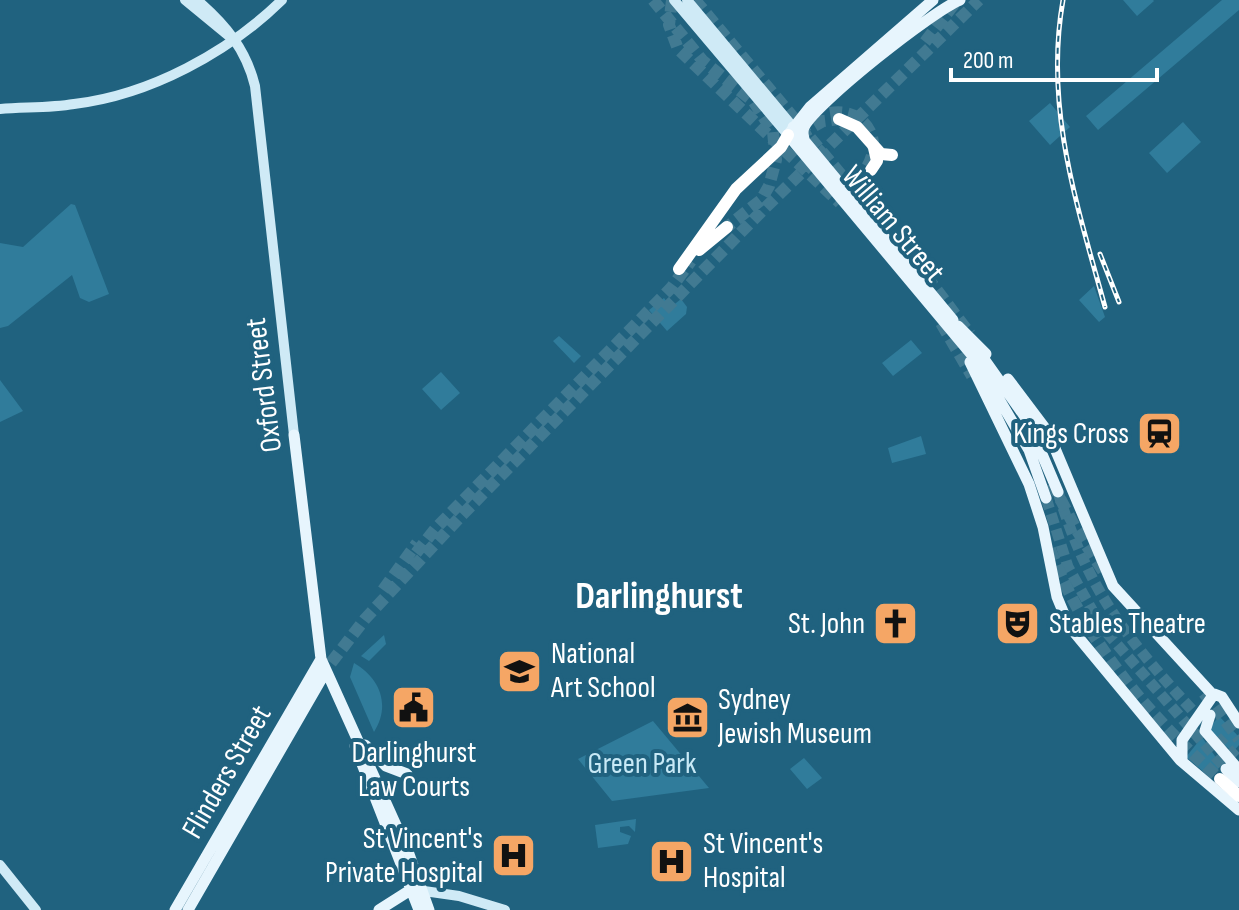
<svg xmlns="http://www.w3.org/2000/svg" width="1239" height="910" font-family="'Sofia Sans Condensed',sans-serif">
<rect width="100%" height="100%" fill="#20627f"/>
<path fill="#307c9b" d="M1123,0H1153L1154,1L1137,16Z
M1222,0H1239V10L1098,130L1086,116Z
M1050,103L1070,127L1050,145L1029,121Z
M1183,122L1201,142L1167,173L1149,153Z
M71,204L75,205L109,294L89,302L80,298L72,275L8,326L0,328V243L23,247Z
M1094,286L1105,317L1099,322L1079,300Z
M664,298L671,307L681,299L687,307L686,314L667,331L649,310Z
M559,336L581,356L574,363L553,341Z
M911,340L922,353L893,376L882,363Z
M441,372L460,393L441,410L422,389Z
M0,380L23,411L0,422Z
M921,436L926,454L892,463L888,448Z
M384,635L386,644L369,661L361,656Z
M354,663C380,678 391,705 374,732L350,677Z
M1219,716L1239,737V745L1233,752L1207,731Z
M653,721L709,788L612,801L578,759Z
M1202,737L1221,765L1211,778L1186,757Z
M804,758L822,778L807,789L790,769Z
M636,819L635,832L629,826L620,827V832L631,836L628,844L598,848L595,825Z"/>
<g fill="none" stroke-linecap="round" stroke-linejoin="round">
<path stroke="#417a92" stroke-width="11" stroke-dasharray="11 5.5" stroke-linecap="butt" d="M1058,492C1090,597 1131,643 1203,722
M1046,498L1068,567L1101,626L1226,769
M1217,737L1236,757"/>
<path stroke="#417a92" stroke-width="12" stroke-dasharray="12 6" stroke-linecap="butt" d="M653,0L703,61L754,102L773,132L776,160L769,186L761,200L727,227
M672,0L669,25L678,49L840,203
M695,0L930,281L970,334
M925,42L955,3
M830,113C864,107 884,139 867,167L839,179
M799,135L823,121L839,119
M941,323L972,376
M1052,483L1076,529L1103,571
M1050,549C1085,641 1148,715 1220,779
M416,553L436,528L671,288L691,261
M383,590L417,543
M320,677L365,619L461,516L764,209L979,0
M1204,693L1239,739"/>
<path stroke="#cfeaf6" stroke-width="10" d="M185,0L230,37
M197,0C225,24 246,49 255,86L294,435
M674,0L788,135
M687,0L793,127
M0,109C25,107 50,108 74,104C150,95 229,52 282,0
M0,865L36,910
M417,890L459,896L505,910"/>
<path stroke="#e7f5fd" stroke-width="11" d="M933,0L810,107L788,135L976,360L1029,450L1046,498
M793,127L953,320
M804,139C803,133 802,133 804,127C816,103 934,10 960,0
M958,326L986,354
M979,352L1028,421L1058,492
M970,362L1029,484L1043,527L1057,597L1069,626L1180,760L1239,810
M1008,379L1048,432L1113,586L1213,695
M294,435L321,659L409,854L429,910
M1210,715L1205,731L1239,770
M365,745L386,766L407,774
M355,746L419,910
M1182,760V740L1214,694L1222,697L1239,723
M1226,769L1239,782
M175,910L321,659
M188,910L326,671
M379,910L412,889"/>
<path stroke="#fff" stroke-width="12" d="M839,119L857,127L881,154L892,155
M871,170L877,161L874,148
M699,250L727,227
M679,269L736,189L781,147L788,135
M1220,779L1239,796"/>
<defs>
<path id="rail" d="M1063,0C1044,107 1077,205 1105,307
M1100,254L1119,302"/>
</defs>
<use href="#rail" stroke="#fff" stroke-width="5"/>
<use href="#rail" stroke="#20627f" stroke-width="2" stroke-dasharray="6" stroke-linecap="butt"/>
</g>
<defs>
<symbol id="station-square" viewBox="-11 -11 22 22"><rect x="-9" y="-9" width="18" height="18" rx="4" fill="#f5a665" stroke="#20627f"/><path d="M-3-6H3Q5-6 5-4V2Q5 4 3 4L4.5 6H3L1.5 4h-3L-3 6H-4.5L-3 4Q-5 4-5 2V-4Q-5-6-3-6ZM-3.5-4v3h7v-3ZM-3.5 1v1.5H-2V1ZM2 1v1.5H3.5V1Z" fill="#111"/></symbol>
<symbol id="church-square" viewBox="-11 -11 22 22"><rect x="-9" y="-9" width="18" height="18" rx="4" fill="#f5a665" stroke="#20627f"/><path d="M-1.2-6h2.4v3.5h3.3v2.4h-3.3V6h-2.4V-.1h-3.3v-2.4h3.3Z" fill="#111"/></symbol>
<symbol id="theatre-square" viewBox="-11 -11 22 22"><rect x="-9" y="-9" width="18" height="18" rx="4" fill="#f5a665" stroke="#20627f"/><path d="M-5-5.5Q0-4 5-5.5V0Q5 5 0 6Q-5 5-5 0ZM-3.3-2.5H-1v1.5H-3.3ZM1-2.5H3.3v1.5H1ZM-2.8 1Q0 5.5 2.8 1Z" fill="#111"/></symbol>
<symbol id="university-square" viewBox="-11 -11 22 22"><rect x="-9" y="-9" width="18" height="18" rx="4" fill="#f5a665" stroke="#20627f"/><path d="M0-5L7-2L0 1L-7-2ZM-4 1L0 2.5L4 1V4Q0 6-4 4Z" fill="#111"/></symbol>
<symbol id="civic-square" viewBox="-11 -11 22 22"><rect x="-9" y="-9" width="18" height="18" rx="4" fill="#f5a665" stroke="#20627f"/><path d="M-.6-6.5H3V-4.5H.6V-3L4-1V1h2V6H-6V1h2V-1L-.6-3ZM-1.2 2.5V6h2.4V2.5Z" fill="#111"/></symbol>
<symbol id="museum-square" viewBox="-11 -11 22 22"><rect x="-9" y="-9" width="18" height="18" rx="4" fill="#f5a665" stroke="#20627f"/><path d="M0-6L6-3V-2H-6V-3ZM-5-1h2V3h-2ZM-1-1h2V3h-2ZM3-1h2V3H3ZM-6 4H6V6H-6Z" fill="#111"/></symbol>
<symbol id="hospital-square" viewBox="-11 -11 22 22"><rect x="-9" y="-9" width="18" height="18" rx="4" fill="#f5a665" stroke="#20627f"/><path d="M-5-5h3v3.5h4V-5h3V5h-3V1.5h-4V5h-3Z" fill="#111"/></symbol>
</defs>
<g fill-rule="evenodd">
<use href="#station-square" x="1134" y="408" width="51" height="51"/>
<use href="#church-square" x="870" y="598" width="51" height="51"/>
<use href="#theatre-square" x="992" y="598" width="51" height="51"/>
<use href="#university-square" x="494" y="646" width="51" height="51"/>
<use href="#civic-square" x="388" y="682" width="51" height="51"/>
<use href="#museum-square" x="662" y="692" width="51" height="51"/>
<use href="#hospital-square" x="488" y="830" width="51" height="51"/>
<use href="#hospital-square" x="646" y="836" width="51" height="51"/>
</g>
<g text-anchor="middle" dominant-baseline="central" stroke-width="8" stroke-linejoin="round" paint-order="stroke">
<g font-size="30" fill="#fff" stroke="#20627f">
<text transform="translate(893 224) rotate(50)">William Street</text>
<text transform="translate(264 385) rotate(-97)">Oxford Street</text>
<text transform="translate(227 772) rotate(-60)">Flinders Street</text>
</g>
<g font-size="30" fill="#fff" stroke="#20627f" text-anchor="start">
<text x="1129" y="434" text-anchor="end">Kings Cross</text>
<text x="865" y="624" text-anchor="end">St. John</text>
<text x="1049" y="624">Stables Theatre</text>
<text x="551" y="654">National<tspan x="551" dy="34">Art School</tspan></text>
<text x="718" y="700">Sydney<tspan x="718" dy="34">Jewish Museum</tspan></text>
<text x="414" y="753" text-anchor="middle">Darlinghurst<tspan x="414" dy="34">Law Courts</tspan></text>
<text x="483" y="839" text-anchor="end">St Vincent's<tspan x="483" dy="34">Private Hospital</tspan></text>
<text x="703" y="844">St Vincent's<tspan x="703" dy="34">Hospital</tspan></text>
</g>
<g font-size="30" fill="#c8e9f6" stroke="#20627f">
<text x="642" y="764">Green Park</text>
</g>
<g font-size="38" font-weight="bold" fill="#fff" stroke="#20627f">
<text x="659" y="596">Darlinghurst</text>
</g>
</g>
<path d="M951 68v12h206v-12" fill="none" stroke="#ffffff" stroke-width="4"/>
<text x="963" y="68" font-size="24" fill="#ffffff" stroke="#20627f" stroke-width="6" paint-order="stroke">200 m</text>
</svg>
